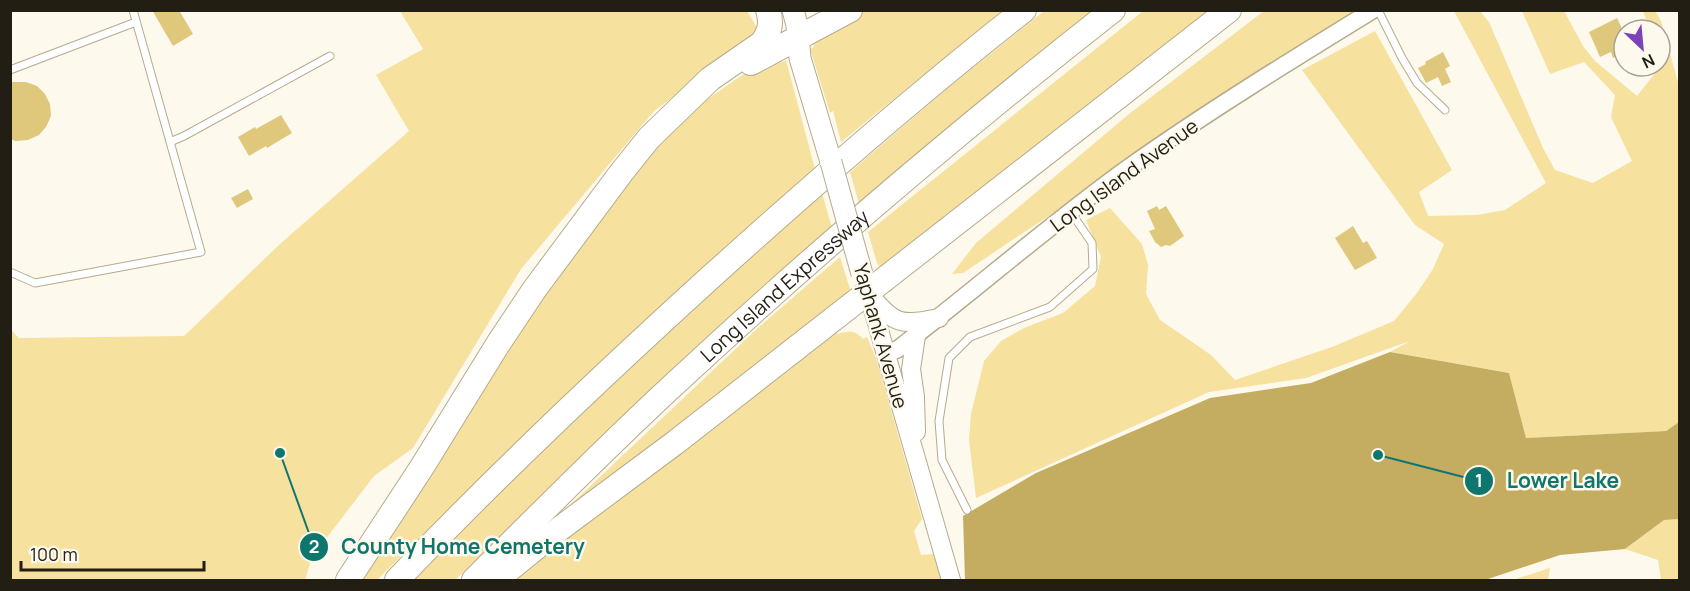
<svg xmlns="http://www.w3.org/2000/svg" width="1690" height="591" font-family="Manrope,sans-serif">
<rect width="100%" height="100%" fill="#fdf9ed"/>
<path fill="#f6e19e" d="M400,11H747L760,33L654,111L521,269L413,448L374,476L312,557L305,580H11L10,329L19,338L184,336L280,244L409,131L376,75L423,49Z
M863,11H1002L841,142L833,111L830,113L810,49L814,47L813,43L837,24Z
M1044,11H1096L859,204L850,172L949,87Z
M1143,11H1215L888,266L880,267L877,263L868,232Z
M1264,11H1356L963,273L952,274L976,243L1129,114Z
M1454,11H1480L1489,22L1543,148L1555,170L1593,183L1632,161L1611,117L1615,95L1584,62L1550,74L1522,11H1564L1583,46L1595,61L1637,96L1663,63L1660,56V30H1650L1643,11H1655L1661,21L1679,86V422L1666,431L1526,438L1509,373L1390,352L1410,341L1306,378L1209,392L976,498L969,440L971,414L984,361L1001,341L1024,328L1063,313L1095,286L1101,257L1086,220L1110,208L1142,244L1148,265L1146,294L1160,320L1211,355L1235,380L1332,347L1394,321L1417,293L1433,269L1444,244L1415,225L1302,70L1375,31L1452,170L1419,192L1428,216L1477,215L1505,210L1546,183Z
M780,59L783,62L786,60L815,169L511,447L377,580H356L535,308L641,164L699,105L754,67Z
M822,193L832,228L621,420L455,580H411L601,393Z
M840,257L850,289L849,296L574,512L569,506L761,325Z
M835,332L838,334C848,331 855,330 863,339L867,337L877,361L922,519L914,531L921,555L934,554L941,580H513L550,550Z
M1679,519V580H1661L1658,560L1625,549L1664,520Z
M1550,568L1548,580H1513Z"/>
<path fill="#c4ad61" d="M1390,352L1509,373L1526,438L1666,431L1679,422V519L1664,520L1625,549L1560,555L1485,580H965L963,516L1036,473L1210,398L1311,383Z"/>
<path fill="#dfc87c" d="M152,10H179L193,34L173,46Z
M1617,18L1624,33V53L1613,58L1611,52L1600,57L1589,32Z
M1443,52L1450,66L1445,69L1451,82L1442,86L1438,77L1426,83L1418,68L1426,64L1425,62Z
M10,82H26L37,86L45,94L50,104L51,116L46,127L39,135L28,140L16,141L10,139Z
M281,115L292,133L267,148L266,146L249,156L238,137L255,127L256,129Z
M248,189L253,199L237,208L231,198Z
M1157,206L1159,210L1166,206L1184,236L1170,246L1166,245L1161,247L1155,242L1149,231L1155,229L1147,211Z
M1353,226L1363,243L1367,241L1377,258L1355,270L1335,238Z"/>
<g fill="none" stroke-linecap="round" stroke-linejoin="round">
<defs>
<path id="service" d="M1378,10L1402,58L1417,83L1445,110
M10,70L136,22
M170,142L184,136L330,56
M10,272L35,283L201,252L133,10
M967,510L942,460L939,421L949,358L970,337L1050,307L1093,269L1092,243L1070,211"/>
<path id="tertiary" d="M886,354L898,349C975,290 1049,225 1128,168C1207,112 1290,61 1373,10"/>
<path id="secondary" d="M868,292L951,580
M871,296C895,326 902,325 939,318
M916,336L911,369L915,397L916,432"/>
<path id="primary" d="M793,10L797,25L800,58L831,162"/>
<g id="motorway">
<path d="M751,63L850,10"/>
<path d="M348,580L422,467L498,344L534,290L621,173L649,138L710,79L762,43C770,32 772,23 768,10"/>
<path d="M397,580C498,474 605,373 713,275C814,184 917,94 1024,10"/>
<path id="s1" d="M474,580C542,512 610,443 681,378C820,249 964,127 1113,10"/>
<path d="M496,580L554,533L676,442L1229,10"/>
</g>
</defs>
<use href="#service" stroke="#b5ab8d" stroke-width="9"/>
<use href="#tertiary" stroke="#b5ab8d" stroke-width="19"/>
<use href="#secondary" stroke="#b5ab8d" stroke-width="20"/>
<use href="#primary" stroke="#b5ab8d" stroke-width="23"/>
<use href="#motorway" stroke="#b5ab8d" stroke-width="26"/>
<use href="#service" stroke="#fff" stroke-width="7"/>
<use href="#tertiary" stroke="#fff" stroke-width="16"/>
<use href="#secondary" stroke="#fff" stroke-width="18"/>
<use href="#primary" stroke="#fff" stroke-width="21"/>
<use href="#motorway" stroke="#fff" stroke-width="24"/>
<defs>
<path id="primary-bridge" d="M831,162L862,274"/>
</defs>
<use href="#primary-bridge" stroke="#b5ab8d" stroke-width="23" stroke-linecap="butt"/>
<use href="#primary-bridge" stroke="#fff" stroke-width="21"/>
</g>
<g text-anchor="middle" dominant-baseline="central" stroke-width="5" stroke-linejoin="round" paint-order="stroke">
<g font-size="20" fill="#221e13" stroke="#fdf9ed">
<text transform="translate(1124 175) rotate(-36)">Long Island Avenue</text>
<text stroke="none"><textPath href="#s1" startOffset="428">Long Island Expressway</textPath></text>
<text transform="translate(881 336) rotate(74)">Yaphank Avenue</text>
</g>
</g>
<path fill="none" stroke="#0f766e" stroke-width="2" d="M1378 455L1479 481M280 453L314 547"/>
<g fill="#0f766e" stroke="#fdf9ed" stroke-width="2">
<circle cx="1378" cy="455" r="6"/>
<circle cx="280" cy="453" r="6"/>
<circle cx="1479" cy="481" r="15"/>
<circle cx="314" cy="547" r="15"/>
</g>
<g font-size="18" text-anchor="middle" font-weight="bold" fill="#fff">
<text x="1479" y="487">1</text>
<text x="314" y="553">2</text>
</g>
<g font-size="21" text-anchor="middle" font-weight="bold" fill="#0f766e" stroke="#fdf9ed" stroke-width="5" stroke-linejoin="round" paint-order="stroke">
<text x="1563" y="488">Lower Lake</text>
<text x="463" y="554">County Home Cemetery</text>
</g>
<rect width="1690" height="591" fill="none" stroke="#221e13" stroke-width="24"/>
<g transform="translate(1642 48) rotate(154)"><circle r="28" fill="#fdf9ed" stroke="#a5a196" stroke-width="1.5"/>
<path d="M0-4.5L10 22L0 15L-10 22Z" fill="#7c42b9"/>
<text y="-9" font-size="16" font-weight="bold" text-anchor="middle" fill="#221e13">N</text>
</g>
<path d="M21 561v9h183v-9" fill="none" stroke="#221e13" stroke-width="3"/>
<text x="30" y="561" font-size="18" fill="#221e13" stroke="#fdf9ed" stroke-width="4.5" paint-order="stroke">100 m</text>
</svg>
